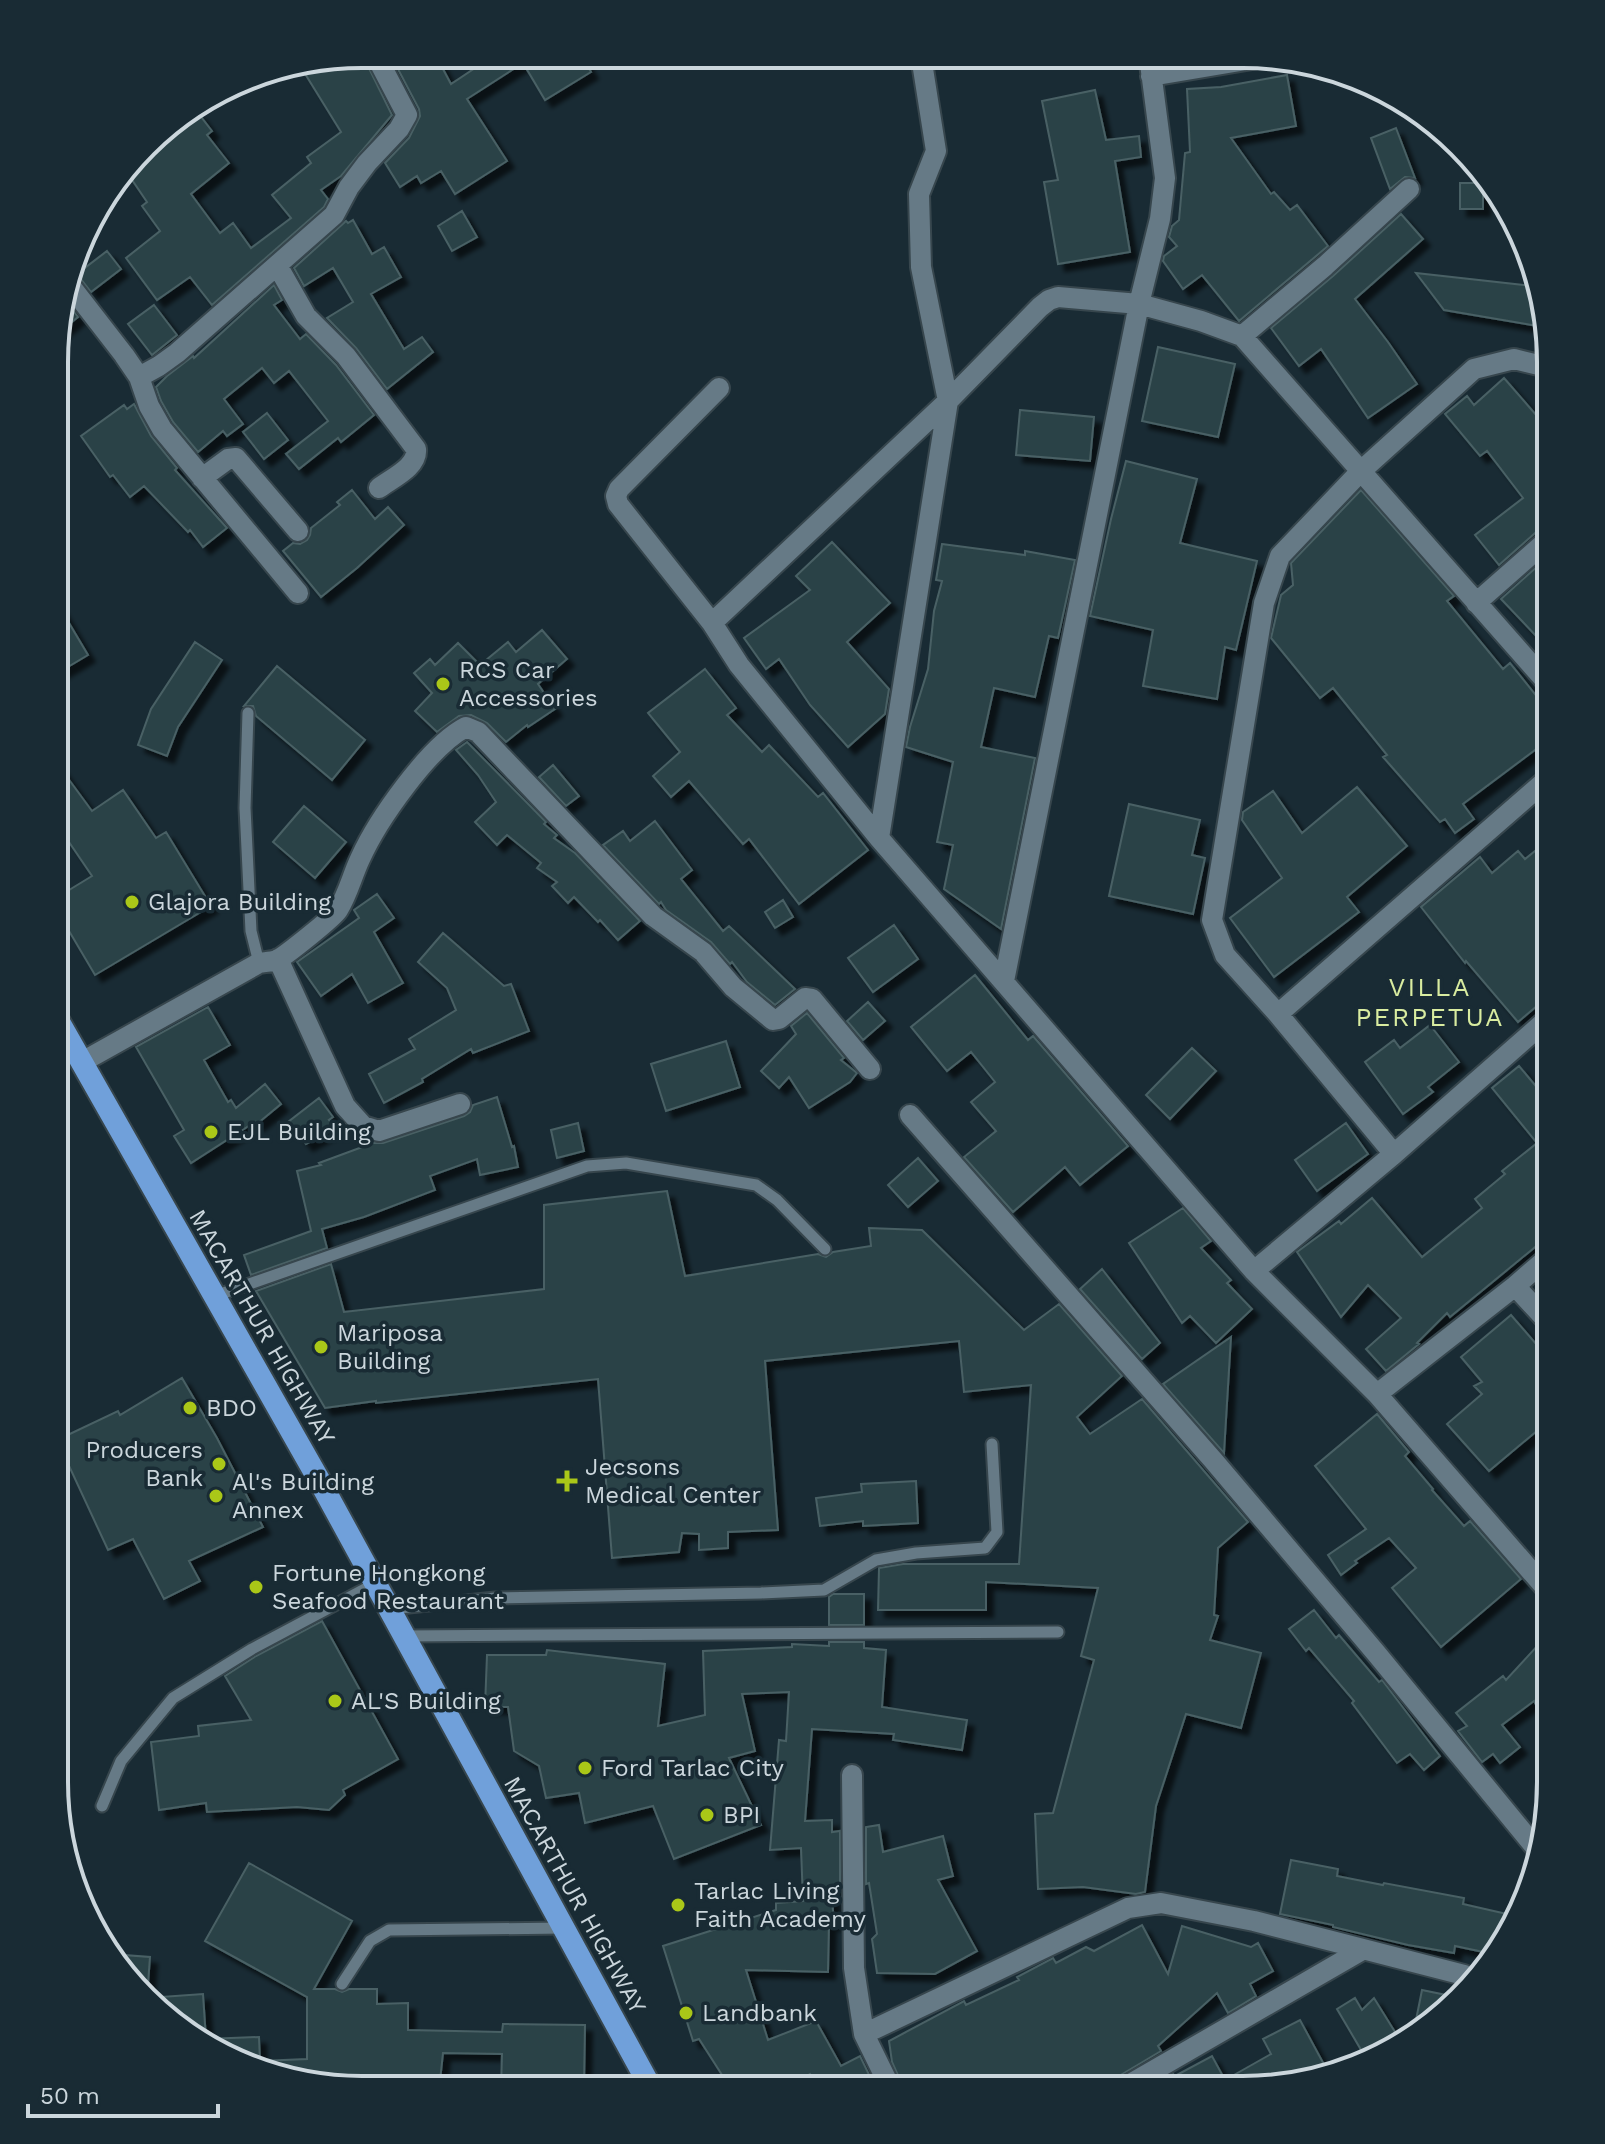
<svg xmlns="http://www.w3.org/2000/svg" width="1605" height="2144" font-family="'Work Sans',sans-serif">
<defs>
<filter id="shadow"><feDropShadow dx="7" dy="7" stdDeviation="2" flood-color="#0009"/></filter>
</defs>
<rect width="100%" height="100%" fill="#192b34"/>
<path fill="#2c4347" stroke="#496165" stroke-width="2" filter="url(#shadow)" d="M362,54L392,115L341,176L321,190L328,199L324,207L212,305L190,277L157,300L126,258L160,231L142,206L147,202L126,171L157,133L161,140L198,113L212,131L207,135L229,163L191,194L220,233L233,223L251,248L291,218L272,195L311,163L307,157L341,132L299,64Z
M390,54H435L451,84L496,54L581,55L591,72L545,100L523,63L467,99L507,161L455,194L441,171L421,183L417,176L400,187L385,163L409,138L420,116L419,109Z
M1287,75L1296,126L1231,138L1271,194L1274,192L1290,210L1297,205L1328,246L1239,321L1202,275L1183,289L1163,261L1164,256L1177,246L1169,237L1172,226L1179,220L1185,153L1190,152L1187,89L1221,87Z
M1095,90L1106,140L1139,136L1141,157L1115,161L1130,252L1058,264L1044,182L1058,180L1042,101Z
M1396,128L1415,178L1405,177L1390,189L1371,138Z
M1460,183H1483V209H1460Z
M462,211L477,237L452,251L438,226Z
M1401,214L1423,239L1355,299L1388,342L1417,384L1368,418L1321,349L1299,366L1271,328L1333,276Z
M353,220L372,254L384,247L401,277L371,294L404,349L422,337L433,352L387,389L356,348L327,318L353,302L333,268L304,286L294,268L346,221L348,223Z
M107,251L121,269L91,292L77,274Z
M1416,273L1533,286L1543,327L1444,310Z
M274,285L282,300L274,305L300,339L306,334L336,365L374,415L341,442L338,438L299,469L286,454L328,421L289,371L274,383L262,368L224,399L243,424L227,436L223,431L198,452L173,422L161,401L156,387L167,376L193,356L194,358Z
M64,299L78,317L57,334V321Z
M154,305L177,335L152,355L128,324Z
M1158,347L1235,364L1218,437L1142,421Z
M1504,378L1551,432V524L1542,527L1499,565L1475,535L1523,498L1487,451L1480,456L1445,414L1467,396L1474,405Z
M134,404L151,436L177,468L175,470L227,528L203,547L190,530L188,532L144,486L130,497L113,475L110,477L81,436L124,405L127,409Z
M1020,410L1094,417L1090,461L1016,455Z
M267,413L288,440L264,459L243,432Z
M1126,461L1197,479L1180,543L1257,561L1236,650L1225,647L1217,699L1143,686L1153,630L1090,616L1111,519Z
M352,490L375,519L388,507L404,525L357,568L321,597L283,551L293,543L300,544L307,540L310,535L311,528L340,505L337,502Z
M1361,490L1454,596L1447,601L1503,669L1510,663L1551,714V738L1463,804L1474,819L1455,833L1445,819L1440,822L1383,757L1387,755L1333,688L1320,698L1271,638L1281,595L1293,585L1291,563Z
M832,542L890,603L847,642L889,689L885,714L848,747L810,705L779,659L766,669L744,638L810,590L796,576Z
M942,544L1025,555V551L1075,560L1058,638L1049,636L1035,697L994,688L981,747L1035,758L1001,929L944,889L953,845L937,842L953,762L906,747L910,727L928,669L934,611L942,581L936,580Z
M1551,554V627L1539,639L1501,599Z
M56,601L88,655L56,674Z
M542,630L567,659L538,684L555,709L528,727L527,725L506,742L487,723L471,715L459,716L437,732L415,711L432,693L414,673L430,659L435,665L458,643L480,665L508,642L516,652Z
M195,642L222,660L178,727L167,756L138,745L151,709Z
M277,666L365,740L332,780L256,716L253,706H244Z
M705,669L736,708L727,715L762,752L769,745L818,797L823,793L868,850L799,904L749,839L743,844L689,781L671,797L653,776L680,752L648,713Z
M467,742L546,822L544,824L557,835L554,838L575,853L640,921L618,940L600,920L598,922L574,897L568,903L552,886L557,882L537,868L541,863L507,835L497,845L475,822L496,802L478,775L456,750Z
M56,762L92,811L123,790L156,838L166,832L211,906L95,975L56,909V898L92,876L56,823Z
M553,765L579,796L566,806L539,777Z
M1357,787L1407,846L1347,897L1359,912L1274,977L1230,918L1282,878L1242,820L1243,812L1273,791L1302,833Z
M1129,804L1200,820L1192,855L1205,858L1193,914L1109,896Z
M304,806L346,842L315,878L273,842Z
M655,821L692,870L681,879L723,931L729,926L795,989L775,1005L747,982L732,962L730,964L711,942L666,910L661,902L659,904L603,845L623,831L630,841Z
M1551,838V994L1518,1022L1466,961L1465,963L1421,907L1480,857L1492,873L1518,851L1525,859Z
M377,894L394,918L374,932L403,983L368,1003L352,974L321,996L297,962L359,918L354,910Z
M783,900L793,917L775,928L765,912Z
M894,925L918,959L873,992L848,958Z
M443,933L504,986L511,984L529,1031L473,1053L471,1049L422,1079L423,1082L384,1103L369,1074L415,1049L409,1039L456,1010L447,988L418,962Z
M975,975L1028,1040L1033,1036L1128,1146L1080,1185L1065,1167L1013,1212L964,1157L996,1131L971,1102L995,1082L971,1052L947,1071L911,1027Z
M868,1002L885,1021L863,1040L847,1021Z
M208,1007L230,1045L204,1060L228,1102L231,1100L236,1108L265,1084L281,1104L257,1124L255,1122L191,1163L174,1136L184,1130L136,1047Z
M807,1013L844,1058L841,1060L857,1073L850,1082L809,1108L789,1077L779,1088L761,1071L796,1034L791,1026Z
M1430,1025L1459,1062L1428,1087L1433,1092L1403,1114L1365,1062L1394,1040L1400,1048Z
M726,1041L740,1087L666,1111L651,1064Z
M1192,1048L1216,1071L1170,1119L1146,1095Z
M1519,1066L1551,1104V1234L1450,1317L1447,1313L1417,1343L1419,1344L1386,1371L1366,1349L1401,1318L1368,1285L1341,1317L1297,1252L1339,1221L1341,1224L1372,1198L1422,1257L1482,1208L1475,1199L1505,1174L1502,1171L1537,1143L1492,1088Z
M497,1097L512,1147L514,1146L518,1167L480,1175L477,1159L430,1176L435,1190L364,1217L322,1229L327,1248L251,1275L244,1255L311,1231L297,1171L321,1165L319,1163L373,1143H383L464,1116L470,1112L473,1105Z
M319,1098L333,1117L329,1120L336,1128L306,1144L288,1122Z
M578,1123L584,1151L557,1158L551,1130Z
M1346,1123L1368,1154L1317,1191L1295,1160Z
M918,1158L938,1181L908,1207L888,1185Z
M667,1191L685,1276L818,1254L826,1257L833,1252L871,1246L869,1228L922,1230L1024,1330L1059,1304L1122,1376L1077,1417L1090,1434L1142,1399L1248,1522L1218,1548L1214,1615L1218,1616L1210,1640L1261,1653L1241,1728L1186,1714L1156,1806L1145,1892L1136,1894L1083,1887L1038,1889L1035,1814L1053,1813L1094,1660L1081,1656L1098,1588L986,1582V1610H878L879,1568L903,1564H1019L1031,1385L964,1392L959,1341L765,1361L778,1530L728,1532V1548L699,1550V1534L682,1533L679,1552L612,1558L598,1379L376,1403V1401L325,1408L256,1291L331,1264L344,1312L544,1289V1205Z
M1183,1208L1211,1241L1201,1248L1231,1280L1227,1283L1252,1309L1216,1343L1190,1316L1182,1323L1129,1243Z
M1102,1269L1160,1343L1142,1359L1080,1289Z
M1511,1315L1551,1361L1550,1420L1489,1471L1447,1424L1482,1394L1474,1386L1482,1382L1461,1357Z
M1231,1337L1225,1436L1224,1453L1163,1384Z
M182,1378L217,1438L263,1527L189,1561L200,1581L164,1599L133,1539L108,1550L57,1440L118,1411L120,1415Z
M1377,1414L1409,1452L1405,1456L1433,1489L1432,1490L1464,1526L1470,1521L1521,1579L1441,1647L1392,1588L1416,1568L1389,1538L1355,1561L1357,1563L1341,1575L1328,1555L1366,1529L1315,1466Z
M916,1481L918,1523L863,1526V1521L820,1526L816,1498L862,1492L861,1484Z
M833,1594H864V1625H829V1597Z
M1314,1610L1336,1638L1339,1635L1379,1682L1382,1680L1440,1756L1424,1770L1410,1754L1397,1763L1352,1703L1354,1701L1309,1648L1306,1651L1289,1629Z
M322,1621L398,1759L343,1790L345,1795L329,1810L297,1807L207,1812L206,1803L159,1810L151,1742L199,1736L198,1726L251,1720L225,1676L256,1656Z
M1550,1632V1690L1535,1703L1534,1701L1502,1725L1520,1747L1500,1763L1493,1754L1482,1762L1458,1731L1467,1726L1456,1713L1503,1676L1506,1680Z
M829,1642H864V1648L886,1650L882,1707L967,1720L962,1750L893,1740L894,1734L812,1729L805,1821L832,1820V1832L840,1831V1885L831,1886L834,1923L829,1924L828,1972L746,1970L768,2040L816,2021L841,2066L860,2056L876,2089H819L810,2074L783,2089H731L699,2039L693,2041L663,1946L776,1910V1903L803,1901L801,1848L770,1850L779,1740L786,1741L789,1692L742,1694L755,1751L729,1758L761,1825L674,1859L653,1806L585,1823L579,1793L546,1798L539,1766L514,1751L508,1707H485L487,1655H546L547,1650L665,1664L658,1726L705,1715L703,1651L792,1647V1644L829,1646Z
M879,1825L883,1852L943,1836L953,1876L938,1880L977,1951L935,1974L877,1973L872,1939L877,1934L869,1883L866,1884V1827Z
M1291,1860L1338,1869L1337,1876L1383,1885L1384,1883L1464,1898L1463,1904L1507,1914L1501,1944L1491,1941L1488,1953L1455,1946L1454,1953L1408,1945L1333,1927V1925L1280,1914Z
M249,1863L352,1921L314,1989H335L342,1992L349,1989H377V2004L408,2003V2030L502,2032L503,2024L585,2025L584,2088L501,2087L502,2054L443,2053L440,2081H396L395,2086L309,2082L190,2038L130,1985L110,1954L150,1957L147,1998L203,1994L206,2039L259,2037L260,2061L307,2059V1997L205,1941Z
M1142,1925L1168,1974L1182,1926L1251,1947L1258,1943L1273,1971L1250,1984L1256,1996L1228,2013L1217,1993L1158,2046L1161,2051L1114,2079L1109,2083L1107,2090L904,2089L892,2062L889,2041L964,2001L966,2005L1019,1980L1017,1977L1053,1958L1056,1963L1086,1947L1094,1951Z
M1422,1990L1451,1996L1432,2023L1416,2020Z
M1355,1998L1362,2010L1374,1998L1400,2040L1367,2060L1337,2009Z
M1300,2020L1327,2070L1244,2090H1146L1173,2074L1175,2076L1212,2056L1225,2080L1271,2054L1263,2039Z"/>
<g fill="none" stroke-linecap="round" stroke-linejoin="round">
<defs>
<path id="service" d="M248,713L245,808L251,931L259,963
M215,1296L587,1166L626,1163L756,1185L777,1200L825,1249
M390,1609L495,1598L761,1593L824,1590L876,1560L916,1553L985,1548L997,1532L992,1444
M404,1636L1058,1632
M102,1806L121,1761L173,1698L252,1649L376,1583
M342,1984L370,1941L389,1930L563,1928"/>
<path id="minor" d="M1151,76L1264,57
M277,265L306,316L346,356L416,449C418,467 392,478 379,488
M69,284L124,355L139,377L149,406L162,429L298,593
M1242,336L1325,266L1409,189
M139,377L159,366L177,353L334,215L349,187L367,163L399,129L407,115L375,54
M719,388L619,489L616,496L618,504L712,623L739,665L879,838L1254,1271L1377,1394L1550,1593
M202,478L228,459L236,458L298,531
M1476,603L1551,537
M712,623L948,401L1040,307L1049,300L1058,297L1139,304L1201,321L1242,336L1551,687
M879,838L948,401L921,267L919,194L936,151L921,56
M278,959L345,1106L363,1126L379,1131L460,1104
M1004,981L1139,304L1160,219L1165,178L1149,56
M1278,1014L1551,776
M82,1062L259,963C264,962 271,962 277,960C285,956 333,918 338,910C348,894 352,876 360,859C377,821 429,746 466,727L478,732L653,916L703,952L733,987L773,1020L779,1019L805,998L812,999L870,1069
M910,1115L1213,1460L1376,1653L1540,1853
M1394,1154L1278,1014L1225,955L1212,920L1264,603L1280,556L1361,471L1474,369L1514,359L1551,368
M1254,1271L1394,1154L1551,1016
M1515,1286L1551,1325
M1377,1394L1515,1286L1551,1255
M852,1775L854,1968L864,2034L891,2089
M864,2034L1128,1908L1161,1903L1254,1921L1464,1975L1474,1982
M1120,2090L1362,1950"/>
<path id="trunk" d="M55,1015L319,1480L651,2088"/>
</defs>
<use href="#service" stroke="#37464d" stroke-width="15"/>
<use href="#minor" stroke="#37464d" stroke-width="24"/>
<use href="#trunk" stroke="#37464d" stroke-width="26"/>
<use href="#service" stroke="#667a86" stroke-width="11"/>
<use href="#minor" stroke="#667a86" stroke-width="20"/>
<use href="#trunk" stroke="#70a0da" stroke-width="22"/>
</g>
<g fill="#aac718" stroke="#192b34" stroke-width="3">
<circle cx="443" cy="684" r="8"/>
<circle cx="132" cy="902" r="8"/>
<circle cx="211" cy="1132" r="8"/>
<circle cx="321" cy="1347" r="8"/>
<circle cx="190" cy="1408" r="8"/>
<circle cx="219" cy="1464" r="8"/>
<path d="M563 1469h8v8h8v8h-8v8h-8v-8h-8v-8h8z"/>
<circle cx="216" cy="1496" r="8"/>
<circle cx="256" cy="1587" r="8"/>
<circle cx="335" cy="1701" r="8"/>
<circle cx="585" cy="1768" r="8"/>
<circle cx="707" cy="1815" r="8"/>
<circle cx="678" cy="1905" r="8"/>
<circle cx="686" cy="2013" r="8"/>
</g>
<g text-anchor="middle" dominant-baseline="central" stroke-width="7" stroke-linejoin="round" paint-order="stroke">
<g font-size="24" fill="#cbd6dc" stroke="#192b34" text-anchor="start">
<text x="459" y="670">RCS Car<tspan x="459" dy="28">Accessories</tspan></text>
<text x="148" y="902">Glajora Building</text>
<text x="227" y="1132">EJL Building</text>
<text x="337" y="1333">Mariposa<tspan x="337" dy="28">Building</tspan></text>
<text x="206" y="1408">BDO</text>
<text x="203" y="1450" text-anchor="end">Producers<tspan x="203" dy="28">Bank</tspan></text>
<text x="585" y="1467">Jecsons<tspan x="585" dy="28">Medical Center</tspan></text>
<text x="232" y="1482">Al's Building<tspan x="232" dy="28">Annex</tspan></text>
<text x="272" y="1573">Fortune Hongkong<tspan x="272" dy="28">Seafood Restaurant</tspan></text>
<text x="351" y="1701">AL'S Building</text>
<text x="601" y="1768">Ford Tarlac City</text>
<text x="723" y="1815">BPI</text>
<text x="694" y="1891">Tarlac Living<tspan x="694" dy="28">Faith Academy</tspan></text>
<text x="702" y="2013">Landbank</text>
</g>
<g font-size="24" fill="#cbd6dc" stroke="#192b34">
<text transform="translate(262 1327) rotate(60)">MACARTHUR HIGHWAY</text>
<text transform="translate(575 1895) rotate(61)">MACARTHUR HIGHWAY</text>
</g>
<g font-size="26" letter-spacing="2" fill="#d9eca0" stroke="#192b34">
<text x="1430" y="987">VILLA<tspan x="1430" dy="30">PERPETUA</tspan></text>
</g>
</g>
<path d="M0 0H1605V2144H0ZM362 68H1243A294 294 0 0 1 1537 362V1782A294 294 0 0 1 1243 2076H362A294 294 0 0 1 68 1782V362A294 294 0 0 1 362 68Z" fill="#192b34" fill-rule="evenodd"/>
<path fill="none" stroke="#cbd6dc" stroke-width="4" d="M362 68H1243A294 294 0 0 1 1537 362V1782A294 294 0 0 1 1243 2076H362A294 294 0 0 1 68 1782V362A294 294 0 0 1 362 68Z"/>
<path d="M28 2104v12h190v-12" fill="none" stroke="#cbd6dc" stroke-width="4"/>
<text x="40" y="2104" font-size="24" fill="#cbd6dc" stroke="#192b34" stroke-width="6" paint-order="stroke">50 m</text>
</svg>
